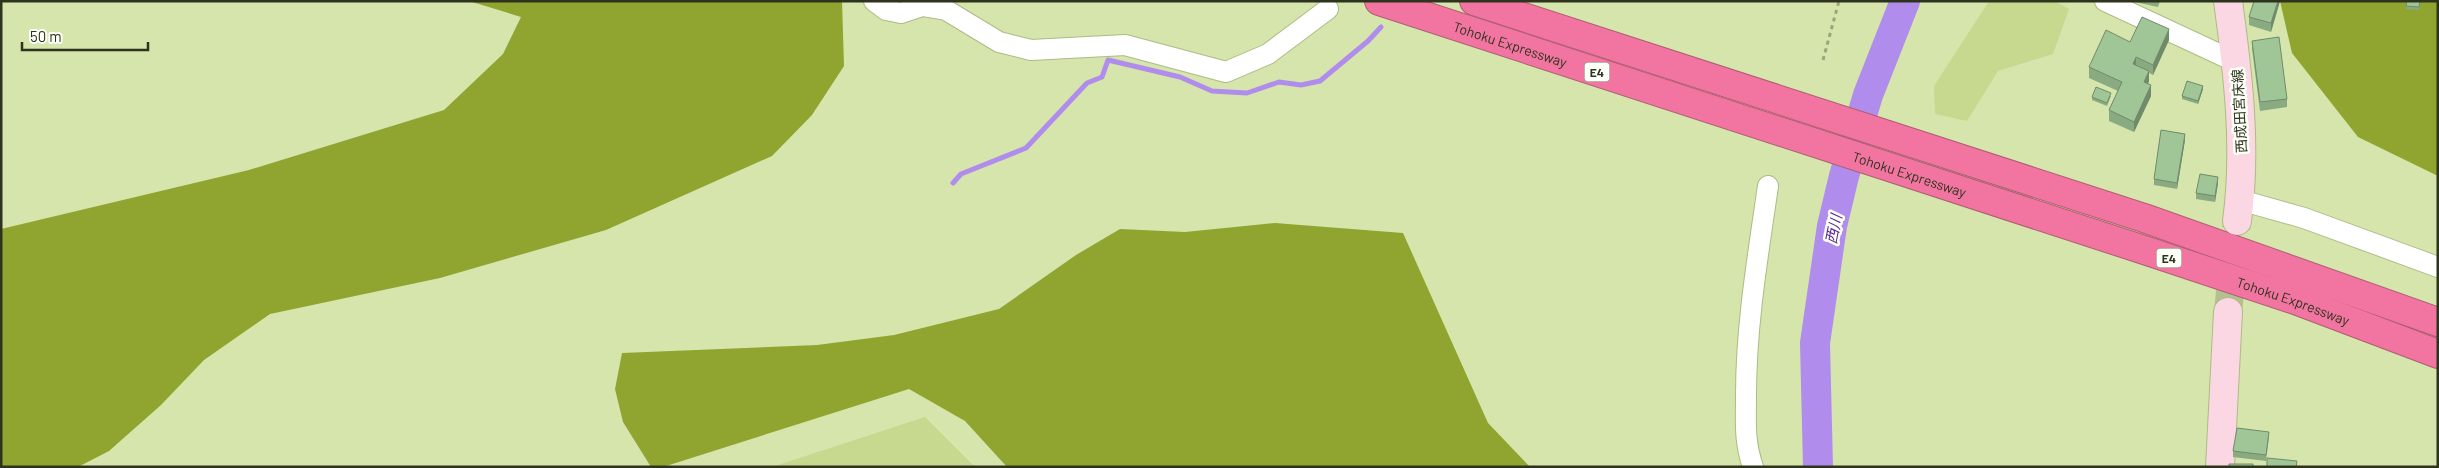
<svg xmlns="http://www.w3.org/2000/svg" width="2439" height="468" font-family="Barlow,'Noto Sans JP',sans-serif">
<rect width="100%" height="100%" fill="#d6e5ac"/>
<path fill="#c6d98e" d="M1989,1H2054L2069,9L2053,54L1998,71L1967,121L1935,114L1934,86Z
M925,417L975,467H772Z"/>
<path fill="#8fa530" d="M469,1H842L844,66L812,115L772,156L606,230L440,278L270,314L204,360L161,405L109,451L78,467H1V229L249,170L444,110L503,54L521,17Z
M2280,1H2438V176L2358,137L2292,53Z
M1275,223L1403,233L1488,423L1530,467H1007L965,421L909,389L663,467H651L623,422L615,389L622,353L817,345L894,335L999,309L1076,255L1120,229L1185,232Z"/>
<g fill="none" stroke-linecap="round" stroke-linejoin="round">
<path stroke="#b08ced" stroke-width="5" d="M953,183L961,174L1026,148L1087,83L1102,77L1108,60L1180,77L1212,91L1247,93L1279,82L1301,85L1320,81L1368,41L1381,27"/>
<path stroke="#b08ced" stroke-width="30" d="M1818,467L1815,343L1832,226L1844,176L1868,95L1905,1"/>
<path stroke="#b4c18f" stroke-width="28" stroke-dasharray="28 14" stroke-linecap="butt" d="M2228,312L2237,221"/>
<defs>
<path id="minor" d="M874,1L886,10L901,13L922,6L946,10L999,42L1031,50L1125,45L1226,72L1268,54L1328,9
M2105,1L2236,62
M2240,200L2304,218L2438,267
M1753,467C1744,441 1746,422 1746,395C1746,325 1758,255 1768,186"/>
<path id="secondary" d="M2228,1C2238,74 2247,148 2237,221
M2220,467L2228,312"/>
<g id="motorway">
<path id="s1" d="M1379,1L2135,247L2295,300L2438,354"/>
<path d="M1474,1L2144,218L2438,322"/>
</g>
</defs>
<use href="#minor" stroke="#adbb84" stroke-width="22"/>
<use href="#secondary" stroke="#adbb84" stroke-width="30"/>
<use href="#motorway" stroke="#ad5e72" stroke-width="30"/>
<path stroke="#9aa679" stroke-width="3" stroke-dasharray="4 4" stroke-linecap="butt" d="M1823,60L1839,1"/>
<use href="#minor" stroke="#fff" stroke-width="20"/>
<use href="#secondary" stroke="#fbd6e3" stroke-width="28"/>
<use href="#motorway" stroke="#f275a1" stroke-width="28"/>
</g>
<path fill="#8aaa82" d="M2135,1H2160L2158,7L2135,2Z
M2280,1L2271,32L2249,25V17Z
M2407,1H2420L2419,10L2406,9Z
M2169,40L2153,75L2149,73V81L2148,84L2151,96L2134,132L2109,121V110L2118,91L2089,78V67L2130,42Z
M2252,41L2287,99V107L2260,111L2252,49Z
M2203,89L2198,104L2182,99V96Z
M2111,96L2107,106L2092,100V97Z
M2185,140L2177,189L2154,185V179Z
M2218,183L2215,202L2196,199V193Z
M2269,437L2266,461L2233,457V451Z"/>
<path fill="#708b6a" d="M2278,1H2280L2271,32V23Z
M2169,29V40L2153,75V65Z
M2136,57V68L2133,64Z
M2149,71V81L2144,92V82Z
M2151,85V96L2134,132V122Z
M2203,86V89L2198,104V101Z
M2185,134V140L2177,189V183Z
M2218,177V183L2215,202V196Z"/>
<path fill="#a0c697" stroke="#708b6a" d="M2254,1H2278L2271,23L2249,17Z
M2407,1H2420L2419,7L2406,6Z
M2142,17L2169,29L2153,65L2136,57L2133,64L2149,71L2144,82L2151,85L2134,122L2109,110L2122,82L2089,67L2106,30L2130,42Z
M2279,37L2287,99L2260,102L2252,41Z
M2187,81L2203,86L2198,101L2182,96Z
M2096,87L2111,93L2107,103L2092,97Z
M2161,130L2185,134L2177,183L2154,179Z
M2200,174L2218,177L2215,196L2196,193Z
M2237,428L2269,432L2266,455L2233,451Z
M2267,458L2297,461L2296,467H2267Z
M2229,464H2253V467H2229Z"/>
<g text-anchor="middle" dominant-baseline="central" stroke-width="5" stroke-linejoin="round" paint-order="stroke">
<g fill="#fdfff9" stroke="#6b705e" stroke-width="1">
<rect x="1584.5" y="62.5" width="25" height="19" rx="4"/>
<rect x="2156.5" y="248.5" width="25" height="19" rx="4"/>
</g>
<g font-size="12" font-weight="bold" fill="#2d331c">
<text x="1597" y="72">E4</text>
<text x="2169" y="258">E4</text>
</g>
<g font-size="14" fill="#2d331c" stroke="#fdfff9">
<text stroke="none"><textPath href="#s1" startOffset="138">Tohoku Expressway</textPath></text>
<text transform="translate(2239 111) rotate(-93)">西成田宮床線</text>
<text stroke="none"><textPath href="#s1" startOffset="558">Tohoku Expressway</textPath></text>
<text stroke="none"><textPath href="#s1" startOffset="962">Tohoku Expressway</textPath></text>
</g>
<g font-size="15" font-style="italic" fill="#5b2797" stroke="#fdfff9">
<text transform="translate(1833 229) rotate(-79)">西川</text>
</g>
</g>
<rect width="2439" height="468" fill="none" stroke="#2d331c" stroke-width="5"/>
<path d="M22 42v8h126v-8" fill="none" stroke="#2d331c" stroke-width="2.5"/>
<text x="30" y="42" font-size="15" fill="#2d331c" stroke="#fdfff9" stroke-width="4" paint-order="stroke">50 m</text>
</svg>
